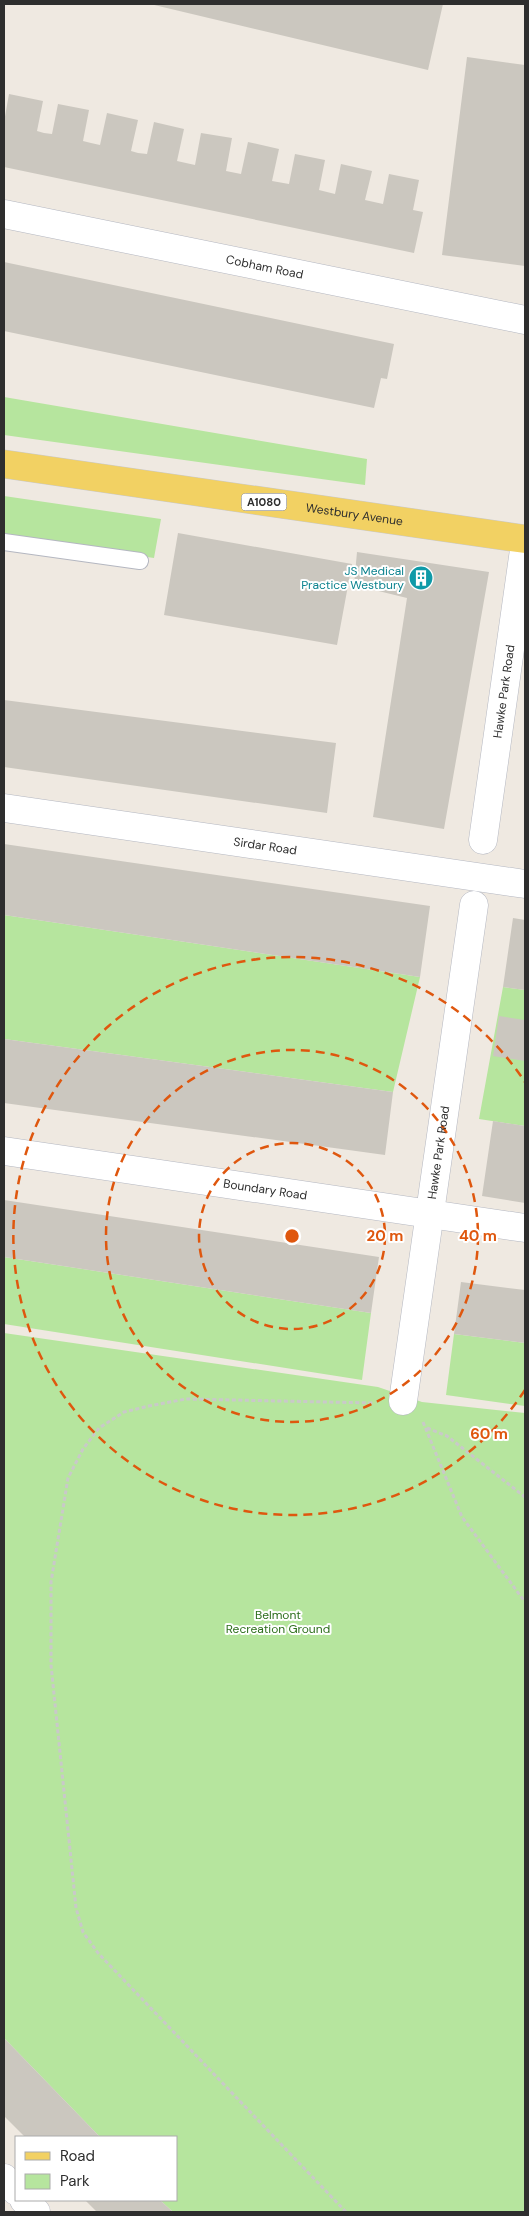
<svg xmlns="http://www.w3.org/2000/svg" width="529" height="2216" font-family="'DM Sans',sans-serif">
<rect width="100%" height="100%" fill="#efe9e1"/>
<path fill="#b6e59e" d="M4,397L367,459L365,485L4,435Z
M4,496L161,519L154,558L4,536Z
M4,915L420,977L393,1092L4,1039Z
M503,987L525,990V1126L479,1119Z
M4,1257L371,1313L362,1380L4,1324Z
M4,1333L378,1387L422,1402L525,1413V2212H173L160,2200H176V2137H100L4,2038Z
M454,1334L525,1343V1406L446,1395Z"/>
<path fill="#cbc7bf" d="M150,4H443L428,70Z
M467,57L525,65V266L442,255Z
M9,94L43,101L37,131L44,133L52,134L58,104L89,110L83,141L91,143L100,145L107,113L138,120L131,151L138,153L147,154L154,122L184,129L177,161L195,165L201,133L232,138L226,171L241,174L248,142L279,149L272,181L289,184L295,154L325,160L319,190L335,194L341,164L372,171L365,200L383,204L389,174L419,180L413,210L423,212L414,253L4,167V122Z
M4,262L394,344L387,379L381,378L374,408L4,331Z
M178,533L352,564L337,645L164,615Z
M357,552L489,572L444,829L373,817L407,598L354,585Z
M4,700L336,743L327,813L4,767Z
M4,844L430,906L420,977L4,915Z
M513,918L525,920V990L503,987Z
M499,1016L525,1020V1061L493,1056Z
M4,1039L393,1092L385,1155L4,1103Z
M493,1121L525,1126V1203L482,1196Z
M4,1200L379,1257L371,1313L4,1257Z
M461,1282L525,1290V1343L454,1334Z
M4,2038L100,2137H25L4,2116Z
M85,2200H160L173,2212H97Z"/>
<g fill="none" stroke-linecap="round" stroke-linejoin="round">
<defs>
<path id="lane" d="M4,542L140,561"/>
<g id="street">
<path id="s1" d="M4,214L525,320"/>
<path id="s2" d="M4,808L525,884"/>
<path id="s3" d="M483,840L525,543"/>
<path id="s4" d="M4,1151L525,1228"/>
<path id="s5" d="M403,1401L474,905"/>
<path d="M4,2178L16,2191"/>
<path d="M24,2200L36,2212"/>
</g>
<g id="primary">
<path id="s6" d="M4,464L525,539"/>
</g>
</defs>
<use href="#lane" stroke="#b4b7c1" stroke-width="18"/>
<use href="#street" stroke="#b4b7c1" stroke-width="29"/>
<use href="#primary" stroke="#c9c9c9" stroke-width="29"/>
<path stroke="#c9c9c9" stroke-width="3" stroke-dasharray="4 2.5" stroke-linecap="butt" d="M423,1422L462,1517L525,1602
M427,1428L447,1436L525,1497
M346,2212L98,1953L83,1932L76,1908L51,1665V1582L68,1478L83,1449L99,1428L124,1412L149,1406L186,1399L373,1403"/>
<use href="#lane" stroke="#fff" stroke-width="16"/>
<use href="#street" stroke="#fff" stroke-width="28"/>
<use href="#primary" stroke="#f2d163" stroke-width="28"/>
</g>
<g fill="none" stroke="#df570e" stroke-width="2.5" stroke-dasharray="9 6">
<circle cx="292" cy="1236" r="93"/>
<circle cx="292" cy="1236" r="186"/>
<path d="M525 1390A279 279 0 1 1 525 1082"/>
</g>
<defs>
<symbol id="building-disc" viewBox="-11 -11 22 22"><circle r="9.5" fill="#0f9aa8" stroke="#fff"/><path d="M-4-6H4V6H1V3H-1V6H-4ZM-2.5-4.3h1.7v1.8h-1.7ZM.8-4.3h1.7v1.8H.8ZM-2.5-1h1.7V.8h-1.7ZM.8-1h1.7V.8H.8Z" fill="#fff"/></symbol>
</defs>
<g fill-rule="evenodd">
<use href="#building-disc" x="407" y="564" width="28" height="28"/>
</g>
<g text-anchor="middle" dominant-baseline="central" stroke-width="4" stroke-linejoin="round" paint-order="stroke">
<rect fill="#fff" stroke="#6d6d6d" stroke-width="1" x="241.5" y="493.5" width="45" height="17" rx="4"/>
<g font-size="11" font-weight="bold" fill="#2e2e2e">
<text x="264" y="502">A1080</text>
</g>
<g font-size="12" fill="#2e2e2e" stroke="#fff">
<text stroke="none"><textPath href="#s1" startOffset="266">Cobham Road</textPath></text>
<text stroke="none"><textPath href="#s6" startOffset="354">Westbury Avenue</textPath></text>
<text stroke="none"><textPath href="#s3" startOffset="150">Hawke Park Road</textPath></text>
<text stroke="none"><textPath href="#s2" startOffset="264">Sirdar Road</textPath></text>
<text stroke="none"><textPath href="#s5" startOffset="251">Hawke Park Road</textPath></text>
<text stroke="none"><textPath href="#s4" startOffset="264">Boundary Road</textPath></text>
</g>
<g font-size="12" fill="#0d838f" stroke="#fff" text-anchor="end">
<text x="404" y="571">JS Medical<tspan x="404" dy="14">Practice Westbury</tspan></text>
</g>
<g font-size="12" fill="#2c6e1b" stroke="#fff">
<text x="278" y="1615">Belmont<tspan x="278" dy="14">Recreation Ground</tspan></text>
</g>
</g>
<circle cx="292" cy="1236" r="8" fill="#df570e" stroke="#fff" stroke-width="2.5"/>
<g font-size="15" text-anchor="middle" font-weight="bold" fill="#df570e" stroke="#fff" stroke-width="4" stroke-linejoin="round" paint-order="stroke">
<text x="385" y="1241">20 m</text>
<text x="478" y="1241">40 m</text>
<text x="489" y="1439">60 m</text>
</g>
<rect width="529" height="2216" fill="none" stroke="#2e2e2e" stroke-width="10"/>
<rect x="15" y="2136" width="162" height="65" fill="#ffffff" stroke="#ababab"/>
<rect x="25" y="2152" width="25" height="8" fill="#f2d163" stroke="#ababab"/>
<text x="60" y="2161" font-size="15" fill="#2e2e2e">Road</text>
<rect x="25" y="2174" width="25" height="15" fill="#b6e59e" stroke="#ababab"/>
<text x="60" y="2186" font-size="15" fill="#2e2e2e">Park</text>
</svg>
